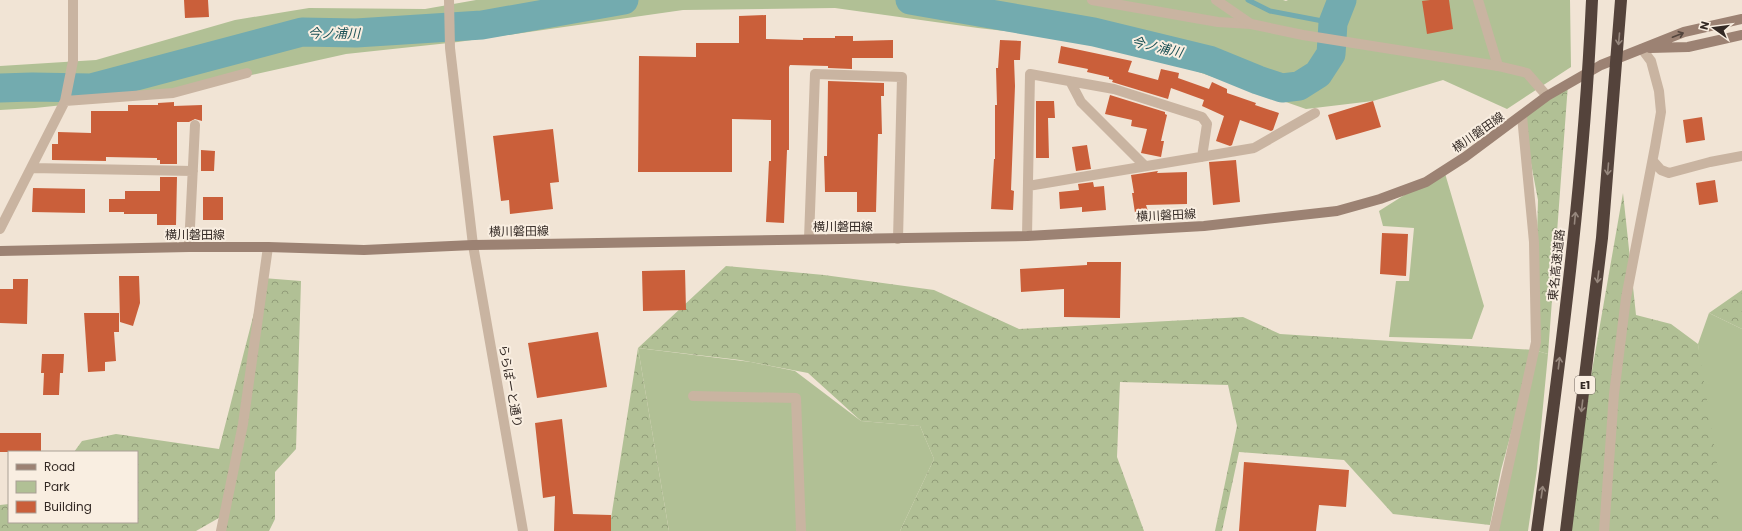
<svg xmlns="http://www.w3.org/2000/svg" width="1742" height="531" font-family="Poppins,'Noto Sans JP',sans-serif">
<defs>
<pattern id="forest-crowns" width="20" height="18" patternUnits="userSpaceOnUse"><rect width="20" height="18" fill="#b1c095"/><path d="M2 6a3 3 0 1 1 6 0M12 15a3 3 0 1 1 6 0" fill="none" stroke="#919c79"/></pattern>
</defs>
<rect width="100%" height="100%" fill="#f1e4d5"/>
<path fill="#b1c095" d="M476,0H1283L1286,1L1288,0H1570L1571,67L1507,109L1443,80L1373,101L1306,109L1117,44L978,28L835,8L683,10L458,42L346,54L167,94L35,108L0,110V66L96,60L235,20L309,8L425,9Z
M1444,170L1484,306L1472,339L1389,337L1396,281H1409L1414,228L1383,226L1379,211Z
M1709,313L1742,329V531H1717L1698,344Z
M638,348L751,362L795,371L861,421L920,426L934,459L900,531H669Z
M1534,350L1548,354L1537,469L1528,531H1496Z"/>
<path fill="url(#forest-crowns)" d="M1568,84L1548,354L1534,350L1501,470L1490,525L1393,514L1344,460L1239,452L1222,531H1215L1237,426L1228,385L1120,382L1117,457L1144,531H900L934,459L920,426L861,421L808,373L740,360L638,348L669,531H609L638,348L726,266L824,275L934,290L1019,329L1243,317L1280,334L1534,350L1538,200L1522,116Z
M1623,193L1636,315L1671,324L1698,344L1720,482V531H1564Z
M263,278L301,281L296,449L275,472V519L269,531H221L224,515L196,531H0V505L9,504V522H137V452H74L82,441L116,434L219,449Z
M1742,290V329L1709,313Z"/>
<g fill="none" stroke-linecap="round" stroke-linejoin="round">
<path stroke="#73abaf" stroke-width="5" d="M1248,0L1270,11L1333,23"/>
<path stroke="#73abaf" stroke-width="29" d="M910,0L1094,32L1209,60L1258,80L1282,88L1299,86L1318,74L1331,54L1333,23L1342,0
M0,88L32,87L91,88L302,32L356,33L482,25L624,0"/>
</g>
<path fill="#ca5f3a" d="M184,0H208L209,17L185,18Z
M1430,0H1449L1453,29L1427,34L1422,1Z
M766,15V39L803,40V38H835V36H853V41L893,40V58H852V69L828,68V66L790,65L789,67V150H787L784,223L766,222L769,161H771V120L732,119V172H638L639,56L696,57V43H739V16Z
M1000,40L1021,41L1020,60H1014L1015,86L1011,190L1014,191L1013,210L991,209L994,159H995V105H997L996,68H998Z
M1061,46L1132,61L1128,72L1158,80L1161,69L1179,73L1178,78L1209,89L1212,82L1227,89V93L1256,103L1255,105L1279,113L1273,130L1271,131L1240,120L1232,145L1230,146L1216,141L1224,116L1202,106L1204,100L1171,88L1168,99L1112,82L1113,80L1109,79V77L1087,72L1088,69L1058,63Z
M828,81L884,83V96H881L882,134H878L876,212H857V192H825L824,156H827Z
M1110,95L1165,112V114L1167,115L1161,141H1164L1161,157L1141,153L1147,129L1131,126L1132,120L1105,114Z
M1036,101H1054L1055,118H1048L1049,158H1036Z
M1373,101L1381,127L1336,140L1328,115Z
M174,102V106L202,105V121L195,119L189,122H177V164H160V160H157V158L106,157V161L52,160V144H58V132L91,133V111H128V105H158V103Z
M1702,117L1705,140L1686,143L1683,120Z
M553,129L559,182L550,183L553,209L510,214L509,200L501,201L493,136Z
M1087,145L1091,169L1076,171L1072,147Z
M201,150L215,151L214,171H201Z
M1236,160L1240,202L1213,205L1209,162Z
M1158,171L1157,173L1187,172V204L1146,205L1148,211L1135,213L1132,193H1134L1131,175Z
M160,177H177L176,225H157V214H124V212H109V199H125V191H160Z
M1715,180L1718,202L1699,205L1696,183Z
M1093,182L1094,187L1104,186L1106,210L1082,212V207L1060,209L1059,192L1079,190L1078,184Z
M33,188L85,189V213L32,212Z
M203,197H223V220H203Z
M1382,233L1408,234L1406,276L1380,274Z
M1087,262H1121L1120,318L1064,317V289L1021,292L1020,269L1087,265Z
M685,270L686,310L643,311L642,271Z
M119,276H139L140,303L133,326L120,322Z
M13,279H28L27,324L0,323V289H13Z
M84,313H119V332H114L116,361L105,362V371L88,372Z
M598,332L607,387L537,398L528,343Z
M42,354H64L63,373H60L59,395H43L44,373H41Z
M562,419L573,514L611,515V531H554L555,496L543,498L535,423Z
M0,433H41V452H0Z
M1244,462L1349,470L1346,507L1319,505L1316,531H1239Z"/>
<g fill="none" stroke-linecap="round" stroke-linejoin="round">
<path stroke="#c9b4a1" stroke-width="10" d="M1092,0L1218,22L1251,24
M1478,0L1498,66
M1070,81L1081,102L1145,166
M65,101L173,93L247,73
M1653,161L1661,170L1669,173L1710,162L1742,156
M31,168L193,171
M1028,186L1254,148L1315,113
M0,229L65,101L73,61V0
M1027,236L1030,74L1114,89L1202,117L1207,124L1202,157
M809,239L815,74L902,77L898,239
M189,247L195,125
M693,396L796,398L801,531
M221,531L243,424L268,247
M1494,531L1536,342L1534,242L1522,116
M1604,531L1614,394L1626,298L1655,147L1661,112L1659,91L1651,61L1642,49"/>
<path stroke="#c9b4a1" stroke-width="10" d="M449,0L450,48L473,245L523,531
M1216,0L1251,24L1303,35L1498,66L1527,73L1547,96"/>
<path stroke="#9c8273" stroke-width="10" d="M1650,48L1688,47L1742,35
M0,251L189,247H268L364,250L473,245L1027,236L1204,226L1337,211L1380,199L1426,182L1465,157L1547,96L1601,65L1684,32L1742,19"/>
<path stroke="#54433b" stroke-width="12" d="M1537,531C1561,355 1584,178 1592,0
M1566,531L1602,238L1621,0"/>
</g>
<defs><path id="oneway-shaft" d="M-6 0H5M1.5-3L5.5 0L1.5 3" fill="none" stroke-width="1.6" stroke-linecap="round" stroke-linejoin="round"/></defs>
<use stroke="#52443c" href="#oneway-shaft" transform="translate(1678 35) rotate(-21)"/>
<g stroke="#96877d">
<use href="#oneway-shaft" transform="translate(1619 39) rotate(95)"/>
<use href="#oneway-shaft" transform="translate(1608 169) rotate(95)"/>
<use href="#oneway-shaft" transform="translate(1575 218) rotate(-85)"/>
<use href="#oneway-shaft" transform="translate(1598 277) rotate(97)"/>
<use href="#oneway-shaft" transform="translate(1559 363) rotate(-83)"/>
<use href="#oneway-shaft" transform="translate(1582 406) rotate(97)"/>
<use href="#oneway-shaft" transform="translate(1542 492) rotate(-82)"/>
</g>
<g text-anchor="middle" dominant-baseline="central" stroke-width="4" stroke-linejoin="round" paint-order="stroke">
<rect fill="#f9eee1" stroke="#6e645d" stroke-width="1" x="1575" y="376" width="20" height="18" rx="3"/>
<g font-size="11" font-weight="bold" fill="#332924">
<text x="1585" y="385">E1</text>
</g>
<g font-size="12" fill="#332924" stroke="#f9eee1">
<text transform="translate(1478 132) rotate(-35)">横川磐田線</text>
<text transform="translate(1166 215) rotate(-3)">横川磐田線</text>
<text x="843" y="226">横川磐田線</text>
<text transform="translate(519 231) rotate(-1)">横川磐田線</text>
<text x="195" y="234">横川磐田線</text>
<text transform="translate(1556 265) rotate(-84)">東名高速道路</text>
<text transform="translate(511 386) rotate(80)">ららぽーと通り</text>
</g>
<g font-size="13" font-style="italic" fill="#195055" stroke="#f9eee1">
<text x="334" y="33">今ノ浦川</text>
<text transform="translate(1157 47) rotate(13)">今ノ浦川</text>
</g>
</g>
<rect x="8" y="451" width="130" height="72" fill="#f9eee1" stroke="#aa9f95"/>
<rect x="16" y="464" width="20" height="6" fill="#9c8273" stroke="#aa9f95"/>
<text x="44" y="471" font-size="12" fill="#332924">Road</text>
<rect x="16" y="481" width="20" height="12" fill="#b1c095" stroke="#aa9f95"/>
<text x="44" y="491" font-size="12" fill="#332924">Park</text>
<rect x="16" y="501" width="20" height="12" fill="#ca5f3a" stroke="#aa9f95"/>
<text x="44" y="511" font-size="12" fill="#332924">Building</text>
<g transform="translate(1714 28) rotate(284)" stroke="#f9eee1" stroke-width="3" paint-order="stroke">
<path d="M0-3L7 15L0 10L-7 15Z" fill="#332924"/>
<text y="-6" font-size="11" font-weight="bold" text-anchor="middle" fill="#332924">N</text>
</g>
</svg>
